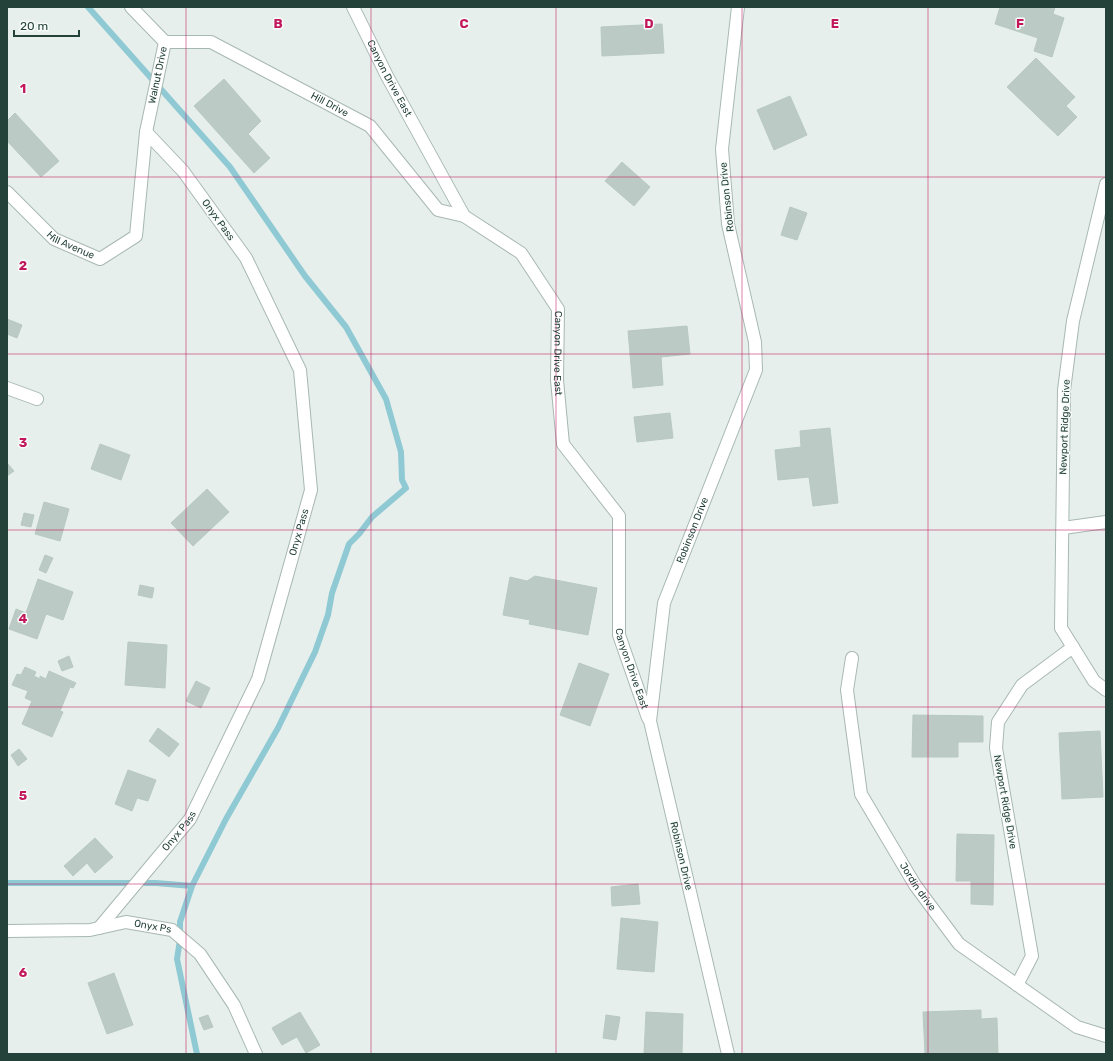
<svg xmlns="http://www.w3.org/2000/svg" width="1113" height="1061" font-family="Rubik,sans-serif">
<rect width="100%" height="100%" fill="#e6efeb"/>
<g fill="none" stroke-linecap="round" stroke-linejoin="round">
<path stroke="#8ec9d4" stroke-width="6" d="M88,7L230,167L305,276L346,327L386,399L401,452L402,480L406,488L372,517L359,534L349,544L332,593L328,615L315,652L278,728L226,819L192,886L180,922V940L177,959L197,1054
M7,883H156L192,886"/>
</g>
<path fill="#bbcac4" stroke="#b8c9c2" d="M1000,7H1055L1053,14L1064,18L1052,57L1034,51L1038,38L995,24Z
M662,24L664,53L602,56L601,27Z
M1036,58L1075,97L1066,106L1077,117L1058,136L1007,87Z
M224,79L261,121L248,134L270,158L254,173L194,106Z
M790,96L807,135L774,150L757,110Z
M15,113L59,161L41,177L7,141V121Z
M622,162L650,187L634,206L605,181Z
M790,207L807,213L797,240L781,235Z
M7,319L22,325L17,338L7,334Z
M687,326L690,354L661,357L663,385L633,388L628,331Z
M670,413L673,438L637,442L634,417Z
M830,428L838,503L813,506L809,477L778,480L775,450L801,447L800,431Z
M100,444L130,455L121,480L91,469Z
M7,463L14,471L7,476Z
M207,489L229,512L193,546L171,523Z
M44,502L69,509L60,541L35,534Z
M24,513L34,515L31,527L21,525Z
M45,555L53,558L46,573L39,570Z
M535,576L597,588L588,635L529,624L530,620L503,615L510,577L527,581Z
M38,579L73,592L63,620L46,614L37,639L9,629L16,609L26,613Z
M140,585L154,588L152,598L138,595Z
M128,642L167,645L165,688L125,685Z
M69,656L73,667L62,671L58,661Z
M579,663L609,674L590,726L560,715Z
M25,667L36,672L34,676L40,679V676L46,679L49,671L76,683L73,688L70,687L60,711L63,712L52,737L22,724L32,701L25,698L28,691L12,685L17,674L21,675Z
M196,681L210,688L201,708L186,701Z
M913,715L983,716V742H958V757H912Z
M158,728L179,744L169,757L149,741Z
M1100,731L1103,797L1062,799L1059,733Z
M19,749L27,759L18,766L11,755Z
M128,770L156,780L148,801L137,798L132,811L115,804Z
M957,834L994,835L993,905L971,904V881H956Z
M95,838L113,857L95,873L87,863L73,876L64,866Z
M638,884L640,904L612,906L611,887Z
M621,918L658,922L654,972L617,969Z
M114,973L133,1025L107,1034L88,983Z
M981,1010V1019L997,1018L998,1054H925L923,1012Z
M300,1012L320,1045L306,1053L297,1037L282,1045L272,1028Z
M646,1012L683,1014L682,1054H644Z
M208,1015L213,1027L204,1030L199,1018Z
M606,1015L620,1017L616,1040L603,1038Z"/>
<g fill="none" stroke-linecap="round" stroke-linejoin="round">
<defs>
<g id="minor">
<path id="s1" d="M353,7L387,76L464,216L521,253L558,309L557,380L563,444L619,516V635L648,718"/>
<path id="s2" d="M165,42H211L370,126L438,210L464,216"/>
<path d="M1106,184L1073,321L1064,390L1061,628L1094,681L1106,690"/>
<path id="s3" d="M7,192L54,239L100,259L136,236L146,132L165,42L131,7"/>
<path d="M7,388L37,399"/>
<path d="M1063,528L1106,522"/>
<path id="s4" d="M852,658L847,690L861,794L915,885L959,944L1077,1027L1106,1036"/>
<path id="s5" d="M99,928L190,819L258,679L311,490L300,370L246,258L183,171L146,132"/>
<path id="s6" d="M7,931L90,930L126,922L172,930L200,954L234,1005L256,1054"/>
<path d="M1017,985L1032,956L996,748L998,722L1022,685L1073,647"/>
<path id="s7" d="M728,1054L650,721L664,603L756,370L755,342L728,224L722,149L738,7"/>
</g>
</defs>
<use href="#minor" stroke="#a8b8b2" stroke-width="14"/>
<use href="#minor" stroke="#fff" stroke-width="12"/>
</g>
<path fill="none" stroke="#c2185b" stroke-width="1" stroke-opacity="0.55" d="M186,7V1054M371,7V1054M556,7V1054M742,7V1054M928,7V1054M7,177H1106M7,354H1106M7,530H1106M7,707H1106M7,884H1106"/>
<g text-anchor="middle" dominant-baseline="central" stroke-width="3" stroke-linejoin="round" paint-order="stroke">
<g font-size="10" fill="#24423a" stroke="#f7fbf9">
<text stroke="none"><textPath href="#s3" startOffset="322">Walnut Drive</textPath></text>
<text stroke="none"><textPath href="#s1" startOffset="80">Canyon Drive East</textPath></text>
<text stroke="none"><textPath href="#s2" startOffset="180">Hill Drive</textPath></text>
<text transform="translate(727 197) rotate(-96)">Robinson Drive</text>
<text transform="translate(218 220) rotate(54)">Onyx Pass</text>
<text stroke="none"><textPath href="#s3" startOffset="84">Hill Avenue</textPath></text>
<text stroke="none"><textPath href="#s1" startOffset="416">Canyon Drive East</textPath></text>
<text transform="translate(1065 427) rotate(-88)">Newport Ridge Drive</text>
<text stroke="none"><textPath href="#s7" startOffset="539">Robinson Drive</textPath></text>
<text stroke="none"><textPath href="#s5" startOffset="450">Onyx Pass</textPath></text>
<text stroke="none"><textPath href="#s1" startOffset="753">Canyon Drive East</textPath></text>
<text transform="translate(1005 802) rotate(80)">Newport Ridge Drive</text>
<text stroke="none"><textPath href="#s5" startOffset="126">Onyx Pass</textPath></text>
<text transform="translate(681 856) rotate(77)">Robinson Drive</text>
<text stroke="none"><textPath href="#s4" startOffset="246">Jordin drive</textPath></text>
<text stroke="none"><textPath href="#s6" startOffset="147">Onyx Ps</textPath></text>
</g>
</g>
<g font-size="13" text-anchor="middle" font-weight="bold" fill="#c2185b" stroke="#f7fbf9" stroke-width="3" stroke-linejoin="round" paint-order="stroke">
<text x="278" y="28">B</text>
<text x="464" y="28">C</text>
<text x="649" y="28">D</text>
<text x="835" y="28">E</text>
<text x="1020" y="28">F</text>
<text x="23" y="93">1</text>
<text x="23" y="270">2</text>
<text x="23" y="447">3</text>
<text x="23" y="623">4</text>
<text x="23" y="800">5</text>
<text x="23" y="977">6</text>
</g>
<rect width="1113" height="1061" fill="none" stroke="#24423a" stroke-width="16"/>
<path d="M14 30v6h65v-6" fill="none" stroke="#24423a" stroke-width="2"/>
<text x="20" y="30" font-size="12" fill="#24423a" stroke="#f7fbf9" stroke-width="3" paint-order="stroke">20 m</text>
</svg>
